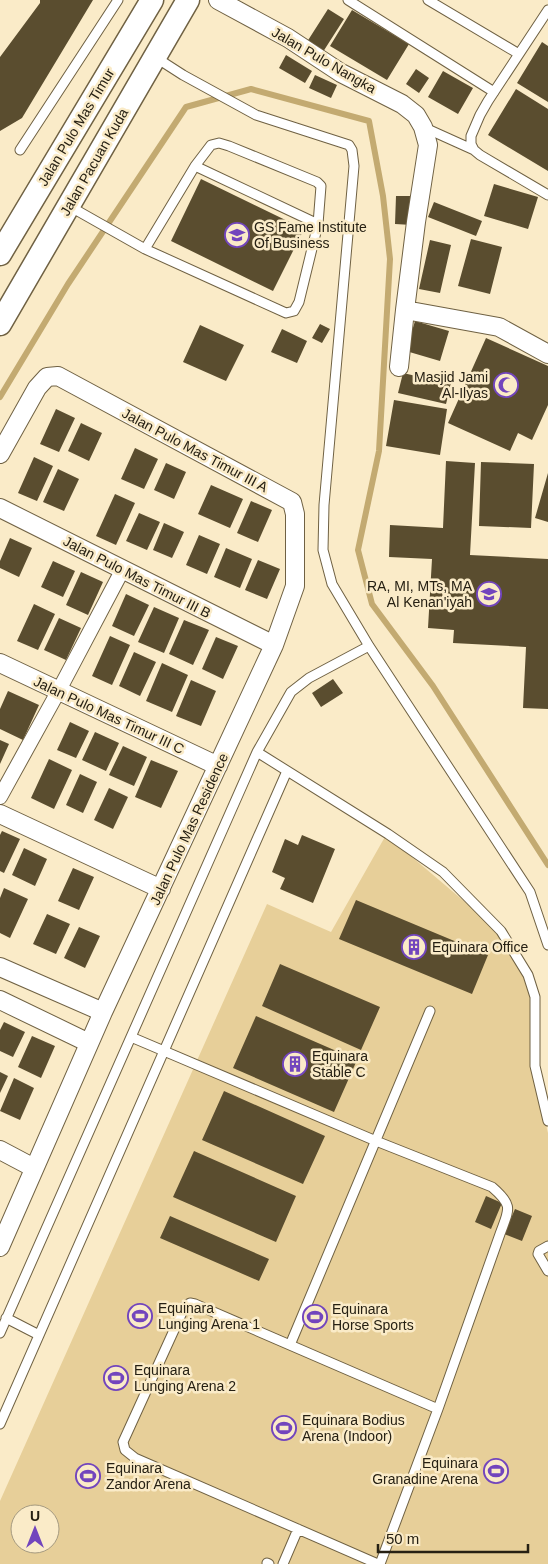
<svg xmlns="http://www.w3.org/2000/svg" width="548" height="1564" font-family="Arial,sans-serif">
<rect width="100%" height="100%" fill="#faebc8"/>
<path fill="#e7cf99" fill-rule="evenodd" d="M386,835L498,930L524,973L531,995V1065L548,1133V1564H0V1501L267,904L331,932ZM20,1514H50V1544H20Z"/>
<g fill="none" stroke-linecap="round" stroke-linejoin="round">
<path stroke="#c3aa71" stroke-width="6" d="M0,397L68,284L186,107L251,89L369,121L383,196L390,259L379,451L358,550L372,604L433,686L548,865"/>
</g>
<path fill="#5a4d2f" d="M40,0H93L22,118L0,131V57L40,3Z
M328,9L344,19L321,55L305,45Z
M352,10L409,44L387,80L330,46Z
M542,42L548,46V102L517,83Z
M286,55L312,71L305,83L279,68Z
M416,69L429,78L419,93L406,84Z
M443,71L473,88L458,114L428,97Z
M315,75L337,85L331,98L309,88Z
M516,89L548,109V171L488,135Z
M201,179L304,229L273,291L171,241Z
M494,184L538,197L528,229L484,216Z
M396,196H414L412,225L395,224Z
M434,202L482,221L476,236L428,217Z
M471,239L502,247L490,294L458,286Z
M430,240L451,245L440,293L419,289Z
M415,321L449,331L440,361L406,351Z
M320,324L330,329L322,343L312,338Z
M200,325L244,345L226,381L183,362Z
M282,329L307,341L297,363L271,352Z
M486,338L548,366V405L532,440L518,433L510,451L448,423Z
M403,373L451,384L446,404L398,393Z
M394,400L447,409L440,455L386,446Z
M56,409L75,418L59,452L40,444Z
M81,423L102,433L89,461L68,451Z
M135,448L158,459L144,489L121,479Z
M34,457L53,466L37,501L18,493Z
M446,461L475,463L470,555L548,559V709L523,708L526,647L453,643L454,630L428,628L432,559L389,557L390,525L443,528Z
M481,462L534,464L531,528L479,526Z
M166,463L186,472L174,499L154,490Z
M58,469L79,479L64,511L43,502Z
M548,473V522L535,518Z
M211,485L243,499L230,528L198,514Z
M115,494L135,503L116,545L96,536Z
M251,501L272,510L258,542L237,533Z
M139,513L160,522L147,550L126,541Z
M164,523L184,532L172,558L153,550Z
M199,535L220,544L207,574L186,565Z
M10,538L32,548L19,577L0,568V561Z
M226,548L252,559L240,588L214,577Z
M258,560L280,569L267,599L245,590Z
M53,561L75,571L63,597L41,587Z
M81,572L103,582L88,615L66,605Z
M126,594L149,605L134,636L112,626Z
M34,604L55,614L38,650L17,641Z
M154,607L179,618L164,653L138,642Z
M59,618L81,628L66,660L44,650Z
M184,620L209,630L193,665L169,654Z
M110,636L130,645L112,685L92,676Z
M216,637L238,646L223,679L202,669Z
M134,652L156,662L140,696L119,686Z
M162,663L188,675L172,712L146,701Z
M333,679L343,693L321,707L312,693Z
M191,680L216,691L201,726L176,716Z
M8,691L39,705L23,740L0,729V709Z
M70,722L89,731L76,758L57,750Z
M95,732L119,743L106,771L82,760Z
M0,740L9,744L0,764Z
M123,746L147,757L134,786L109,775Z
M49,759L72,770L54,809L31,798Z
M151,760L178,771L161,808L135,797Z
M80,774L97,782L83,813L66,805Z
M109,788L128,797L113,829L94,820Z
M2,831L20,839L4,873L0,871V835Z
M302,835L335,849L313,903L280,889L285,878L272,872L285,839L298,845Z
M24,848L47,859L35,886L12,875Z
M73,868L94,877L79,910L58,901Z
M4,888L28,899L10,938L0,933V898Z
M356,900L488,955L472,994L339,939Z
M47,914L70,924L56,954L33,944Z
M79,927L100,936L85,968L64,958Z
M280,964L380,1007L361,1050L262,1006Z
M256,1016L357,1060L334,1112L233,1068Z
M4,1022L25,1032L13,1057L0,1051V1030Z
M32,1036L55,1046L41,1078L18,1067Z
M0,1072L8,1076L0,1093Z
M14,1078L34,1088L20,1120L0,1111Z
M224,1091L325,1136L303,1184L202,1140Z
M194,1151L296,1196L276,1242L173,1197Z
M486,1196L502,1203L491,1229L475,1222Z
M515,1209L532,1216L522,1241L504,1234Z
M170,1216L269,1259L259,1281L160,1238Z"/>
<g fill="none" stroke-linecap="round" stroke-linejoin="round">
<defs>
<path id="service" d="M348,0L494,92
M428,0L519,54
M548,10L488,101L480,115L471,136V144L474,150L480,155L548,195
M155,57L183,75L256,115L349,145L352,150L354,166L324,505L323,550L332,584L369,646L530,892L548,945
M423,127L474,150
M20,150L118,0
M195,166L318,224
M69,206L145,249L286,313L294,311L299,302L318,224L321,186L317,182L229,146L219,143L211,145L195,166L145,249
M257,752L388,834L443,872L501,931L528,975L535,997V1066L548,1121
M131,1037L376,1141L492,1187C514,1206 509,1209 500,1234L438,1409L380,1564
M548,1246L539,1251L538,1254L548,1271
M6,1318L39,1335
M0,1333L257,752L291,692L309,678L369,646
M290,1345L430,1011
M0,1424L287,771
M267,1563L269,1564
M283,1564L298,1529
M378,1564L135,1458L125,1450L123,1442L185,1306L190,1303L195,1304L438,1409"/>
<path id="pedestrian" d="M0,797L58,692L123,569"/>
<path id="minor" d="M218,0L288,38L341,73L402,104L416,115L423,127L428,145L416,222L405,310L499,327L548,354
M399,367L405,310
M0,454L37,388L47,377L58,376L292,502L295,514V586L274,645L103,1012L0,1247
M0,508L274,645
M0,663L218,766
M0,814L161,889
M0,967L103,1012
M0,1000L89,1043
M0,1150L34,1168"/>
<path id="tertiary" d="M0,254L152,0
M0,324L188,0"/>
</defs>
<use href="#service" stroke="#6f6143" stroke-width="11"/>
<use href="#pedestrian" stroke="#6f6143" stroke-width="16"/>
<use href="#minor" stroke="#6f6143" stroke-width="20"/>
<use href="#tertiary" stroke="#6f6143" stroke-width="25"/>
<use href="#service" stroke="#fff" stroke-width="9"/>
<use href="#pedestrian" stroke="#fff" stroke-width="14"/>
<use href="#minor" stroke="#fff" stroke-width="18"/>
<use href="#tertiary" stroke="#fff" stroke-width="22"/>
</g>
<defs>
<symbol id="university-ring" viewBox="-11 -11 22 22"><circle r="9.5" fill="#faebc8" stroke="#7245bd" stroke-width="1.5"/><path d="M0-5L7-2L0 1L-7-2ZM-4 1L0 2.5L4 1V4Q0 6-4 4Z" fill="#7245bd"/></symbol>
<symbol id="mosque-ring" viewBox="-11 -11 22 22"><circle r="9.5" fill="#faebc8" stroke="#7245bd" stroke-width="1.5"/><path d="M3.5-4.9A6 6 0 1 0 3.5 4.9A5 5 0 1 1 3.5-4.9Z" fill="#7245bd"/></symbol>
<symbol id="school-ring" viewBox="-11 -11 22 22"><circle r="9.5" fill="#faebc8" stroke="#7245bd" stroke-width="1.5"/><path d="M0-5L7-2L0 1L-7-2ZM-4 1L0 2.5L4 1V4Q0 6-4 4Z" fill="#7245bd"/></symbol>
<symbol id="building-ring" viewBox="-11 -11 22 22"><circle r="9.5" fill="#faebc8" stroke="#7245bd" stroke-width="1.5"/><path d="M-4-6H4V6H1V3H-1V6H-4ZM-2.5-4.3h1.7v1.8h-1.7ZM.8-4.3h1.7v1.8H.8ZM-2.5-1h1.7V.8h-1.7ZM.8-1h1.7V.8H.8Z" fill="#7245bd"/></symbol>
<symbol id="stadium-ring" viewBox="-11 -11 22 22"><circle r="9.5" fill="#faebc8" stroke="#7245bd" stroke-width="1.5"/><path d="M0-5a6.5 5 0 1 0 0 10a6.5 5 0 1 0 0-10ZM-3.5-1.8h7v3.6h-7Z" fill="#7245bd"/></symbol>
</defs>
<g fill-rule="evenodd">
<use href="#university-ring" x="223" y="221" width="28" height="28"/>
<use href="#mosque-ring" x="492" y="371" width="28" height="28"/>
<use href="#school-ring" x="475" y="580" width="28" height="28"/>
<use href="#building-ring" x="400" y="933" width="28" height="28"/>
<use href="#building-ring" x="281" y="1050" width="28" height="28"/>
<use href="#stadium-ring" x="126" y="1302" width="28" height="28"/>
<use href="#stadium-ring" x="301" y="1303" width="28" height="28"/>
<use href="#stadium-ring" x="102" y="1364" width="28" height="28"/>
<use href="#stadium-ring" x="270" y="1414" width="28" height="28"/>
<use href="#stadium-ring" x="482" y="1457" width="28" height="28"/>
<use href="#stadium-ring" x="74" y="1462" width="28" height="28"/>
</g>
<g text-anchor="middle" dominant-baseline="central" stroke-width="5" stroke-linejoin="round" paint-order="stroke">
<g font-size="14" fill="#262013" stroke="#faebc8">
<text transform="translate(324 60) rotate(30)">Jalan Pulo Nangka</text>
<text transform="translate(76 127) rotate(-59)">Jalan Pulo Mas Timur</text>
<text transform="translate(94 162) rotate(-60)">Jalan Pacuan Kuda</text>
<text transform="translate(195 450) rotate(28)">Jalan Pulo Mas Timur III A</text>
<text transform="translate(137 577) rotate(27)">Jalan Pulo Mas Timur III B</text>
<text transform="translate(109 715) rotate(25)">Jalan Pulo Mas Timur III C</text>
<text transform="translate(189 829) rotate(-65)">Jalan Pulo Mas Residence</text>
</g>
<g font-size="14" fill="#262013" stroke="#faebc8" text-anchor="start">
<text x="254" y="227">GS Fame Institute<tspan x="254" dy="16">Of Business</tspan></text>
<text x="488" y="377" text-anchor="end">Masjid Jami<tspan x="488" dy="16">Al-Ilyas</tspan></text>
<text x="472" y="586" text-anchor="end">RA, MI, MTs, MA<tspan x="472" dy="16">Al Kenan'iyah</tspan></text>
<text x="432" y="947">Equinara Office</text>
<text x="312" y="1056">Equinara<tspan x="312" dy="16">Stable C</tspan></text>
<text x="158" y="1308">Equinara<tspan x="158" dy="16">Lunging Arena 1</tspan></text>
<text x="332" y="1309">Equinara<tspan x="332" dy="16">Horse Sports</tspan></text>
<text x="134" y="1370">Equinara<tspan x="134" dy="16">Lunging Arena 2</tspan></text>
<text x="302" y="1420">Equinara Bodius<tspan x="302" dy="16">Arena (Indoor)</tspan></text>
<text x="478" y="1463" text-anchor="end">Equinara<tspan x="478" dy="16">Granadine Arena</tspan></text>
<text x="106" y="1468">Equinara<tspan x="106" dy="16">Zandor Arena</tspan></text>
</g>
</g>
<g transform="translate(35 1529)"><circle r="24" fill="#faebc8" stroke="#a59a80"/>
<path d="M0-4L9 19L0 12L-9 19Z" fill="#7245bd"/>
<text y="-8" font-size="14" font-weight="bold" text-anchor="middle" fill="#262013">U</text>
</g>
<path d="M378 1544v8h150v-8" fill="none" stroke="#262013" stroke-width="2.5"/>
<text x="386" y="1544" font-size="15" fill="#262013" stroke="#faebc8" stroke-width="4" paint-order="stroke">50 m</text>
</svg>
